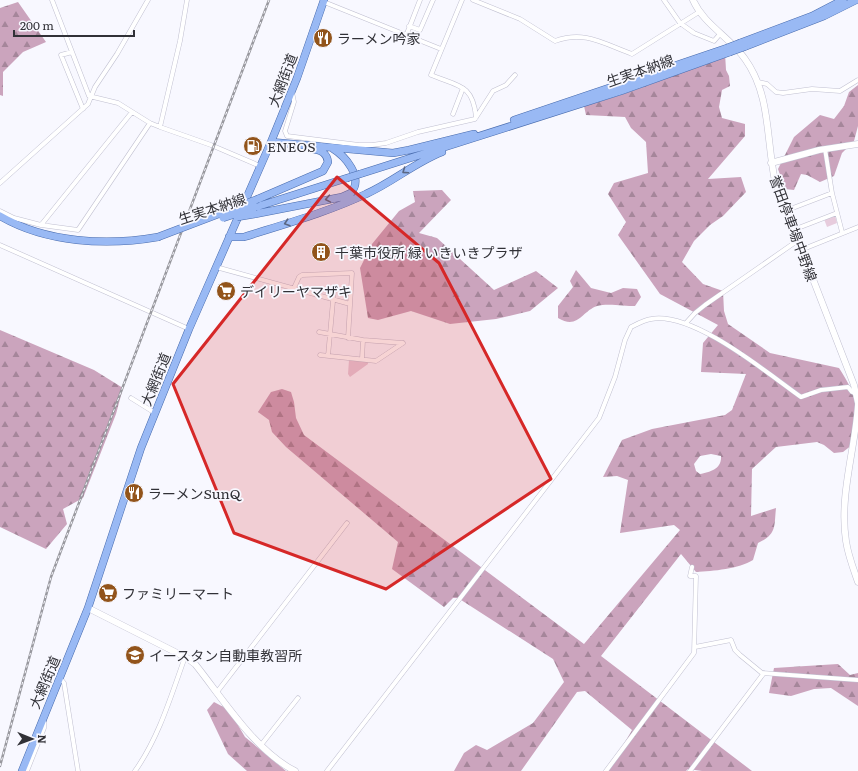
<svg xmlns="http://www.w3.org/2000/svg" width="858" height="771" font-family="Literata,'Noto Sans JP',serif">
<defs>
<pattern id="forest-firs" width="22" height="20" patternUnits="userSpaceOnUse"><rect width="22" height="20" fill="#cba4bd"/><path d="M5 1l3.5 6h-7zM16 11l3.5 6h-7z" fill="#a5869a"/></pattern>
</defs>
<rect width="100%" height="100%" fill="#f8f8ff"/>
<path fill="url(#forest-firs)" fill-rule="evenodd" d="M18,2L46,42L23,52L3,72V96L0,95V8Z
M725,53L726,70L729,76L730,86L722,90L719,107L722,118L745,124V136L708,179L741,177L746,192L723,216L710,225L694,241L682,262L703,284L723,291L724,311L728,324L770,353L839,368C857,395 858,409 857,441L843,452L834,453L824,445L817,442L776,447L752,469L751,516L776,508C774,527 777,534 758,543L753,560C739,569 713,571 696,572L681,554L601,656L752,771H702L688,769L686,771H608L632,730L585,691L577,692L521,771H454L464,753L476,745L487,750L533,723L564,682L553,659L458,598H453L444,607L392,569L398,542L286,447L272,432L269,420L258,412L271,392L282,389L291,392L294,402L296,418L304,435L584,644L680,530L674,525L620,533L628,480L617,476L603,477L622,440L652,429L725,415L732,410L746,374L701,372L703,343L718,325L660,294L618,235L626,222L608,194L614,183L648,173L646,142L631,128L625,117L586,115L584,106C632,93 679,74 725,53ZM711,454L721,456C722,469 710,472 700,474L696,471L694,464L700,456Z
M858,85V126L854,141L842,153L834,176L820,182L807,175L801,174L794,190L785,189L778,169L794,137L820,115L834,119L844,106L849,92Z
M442,190L451,200L419,233L437,238L494,290L536,271L558,288L530,311L496,319L450,324L411,311L378,320L368,318L360,268L372,244L399,211L415,202L413,191Z
M576,270L591,288L611,293L623,288L637,289L641,297L635,306C625,306 606,303 597,306C582,311 578,330 558,318V306L573,287L570,281Z
M0,330L94,370L123,388L116,414L83,498L63,509L67,524L46,549L0,527Z
M838,664L850,675L858,673V706L831,688L814,689L791,696L769,693L774,668Z
M214,702L229,710L245,737L286,771H247L228,754L207,710Z"/>
<path fill="#e7ccdd" d="M835,215L837,223L827,227L824,219Z
M349,360L368,361V364L350,377L348,374Z"/>
<g fill="none" stroke-linecap="round" stroke-linejoin="round">
<defs>
<path id="street" d="M52,0L89,96L118,103L150,123L160,127L180,41L187,0
M462,0L431,75C458,86 473,84 476,117
M473,0L520,19L555,41C585,30 604,44 632,54L699,12
M664,0L680,23L694,33L714,41L720,34
M324,2L441,49
M409,26L420,30L433,0
M406,36L420,0
M72,52L61,55L83,109
M758,82L767,84L776,92L783,93L812,89L840,91L858,80
M292,92L294,102L285,131L287,136L359,145H372L386,143L418,132L475,119L493,91L506,85L515,75
M453,114L463,88
M160,127L211,145L260,166
M825,149L832,193L842,232
M0,183L88,104L95,87L117,54L148,0
M0,211L14,218L41,225L132,112
M785,211L832,193
M41,225L78,230L150,123
M793,230L837,213
M0,245L189,329
M801,250L858,227
M216,267L350,304
M294,288L299,277L302,275L352,273L348,338
M686,323L695,313L705,305L797,241
M319,332L363,340L403,343
M320,355L376,361L403,343
M328,356L334,290
M362,359L363,340
M131,398L155,413
M695,647L731,640L735,650L740,655L762,673L858,680
M60,678L64,683L78,771
M217,692L347,523
M261,745L298,698
M27,771L44,728V719
M135,771C159,737 171,696 185,657
M327,771L599,418L615,377L625,340L631,327C637,324 644,320 651,319C693,311 767,373 801,397L821,390L848,387L852,392L857,394
M606,771L694,653L696,576H690L692,567
M690,771L764,673"/>
<path id="secondary" d="M693,0C704,25 730,37 745,59C771,95 766,139 775,181L854,385L858,403
M771,163L819,150L858,144
M858,405C855,450 839,496 846,541C848,555 853,568 858,582
M88,608L187,658L195,664C223,699 255,751 295,771"/>
<path id="primary" d="M740,43L812,16L843,0
M744,47L824,16L856,0
M514,120L727,48
M271,142L393,153L409,150L474,134
M360,174L621,91L730,52
M258,199L323,171L328,162C327,153 321,150 312,149
M256,207L347,178
M255,214L342,197L351,193C364,177 345,156 332,148
M0,216C46,243 107,246 158,237
M229,237H244C285,224 328,212 366,194C393,182 414,163 442,152
M22,771L88,608L141,448L189,329L271,142L297,78L324,0"/>
</defs>
<use href="#street" stroke="#c1c0d1" stroke-width="5"/>
<use href="#secondary" stroke="#c1c0d1" stroke-width="7"/>
<use href="#primary" stroke="#486bad" stroke-width="8"/>
<use href="#street" stroke="#fff" stroke-width="4"/>
<use href="#secondary" stroke="#fff" stroke-width="6"/>
<use href="#primary" stroke="#99b9f4" stroke-width="7"/>
<defs>
<path id="rail" d="M0,766L51,577L269,0"/>
</defs>
<use href="#rail" stroke="#98989e" stroke-width="2.5"/>
<use href="#rail" stroke="#f8f8ff" stroke-width="1" stroke-dasharray="3" stroke-linecap="butt"/>
<defs>
<path id="primary-bridge" d="M727,48L740,43
M730,52L744,47
M347,178L360,174
M237,217L255,214
M223,218L256,207
M158,237L258,199"/>
</defs>
<use href="#primary-bridge" stroke="#486bad" stroke-width="8" stroke-linecap="butt"/>
<use href="#primary-bridge" stroke="#99b9f4" stroke-width="7"/>
</g>
<defs><path id="oneway-chevron" d="M-2-3.5L2.5 0L-2 3.5" fill="none" stroke-width="1.6" stroke-linecap="round" stroke-linejoin="round"/></defs>
<g stroke="#5b6783">
<use href="#oneway-chevron" transform="translate(405 171) rotate(146)"/>
<use href="#oneway-chevron" transform="translate(328 199) rotate(170)"/>
<use href="#oneway-chevron" transform="translate(287 223) rotate(162)"/>
</g>
<path fill="#d62828" fill-opacity="0.2" stroke="#d62828" stroke-width="3" stroke-linejoin="round" d="M337,177L439,263L551,479L386,589L234,533L173,384Z"/>
<defs>
<symbol id="restaurant-disc" viewBox="-11 -11 22 22"><circle r="9.5" fill="#92541b" stroke="#f8f8ff"/><path d="M-5-6h1v4h1v-4h1v4h1v-4h1v5L-1.5 .5V6h-2V.5L-5-1ZM5-6V6H3V1.5H1.5Q1.5-4 5-6Z" fill="#fff"/></symbol>
<symbol id="fuel-disc" viewBox="-11 -11 22 22"><circle r="9.5" fill="#92541b" stroke="#f8f8ff"/><path d="M-5.5-6h7V0h2V4h1.3V-2.5L3-4.5l.8-.8L6-3V5H2.5V1h-1V6h-7ZM-4.2-4.7v3.2H.2V-4.7Z" fill="#fff"/></symbol>
<symbol id="building-disc" viewBox="-11 -11 22 22"><circle r="9.5" fill="#92541b" stroke="#f8f8ff"/><path d="M-4-6H4V6H1V3H-1V6H-4ZM-2.5-4.3h1.7v1.8h-1.7ZM.8-4.3h1.7v1.8H.8ZM-2.5-1h1.7V.8h-1.7ZM.8-1h1.7V.8H.8Z" fill="#fff"/></symbol>
<symbol id="supermarket-disc" viewBox="-11 -11 22 22"><circle r="9.5" fill="#92541b" stroke="#f8f8ff"/><path d="M-6-5.5h2.5l.6 2H6L4.5 2H-2.5L-4.4-4H-6ZM-1.5 3.2a1.3 1.3 0 1 0 .1 0ZM3 3.2a1.3 1.3 0 1 0 .1 0Z" fill="#fff"/></symbol>
<symbol id="school-disc" viewBox="-11 -11 22 22"><circle r="9.5" fill="#92541b" stroke="#f8f8ff"/><path d="M0-5L7-2L0 1L-7-2ZM-4 1L0 2.5L4 1V4Q0 6-4 4Z" fill="#fff"/></symbol>
</defs>
<g fill-rule="evenodd">
<use href="#restaurant-disc" x="312" y="27" width="22" height="22"/>
<use href="#fuel-disc" x="242" y="135" width="22" height="22"/>
<use href="#building-disc" x="310" y="241" width="22" height="22"/>
<use href="#supermarket-disc" x="215" y="280" width="22" height="22"/>
<use href="#restaurant-disc" x="123" y="482" width="22" height="22"/>
<use href="#supermarket-disc" x="97" y="582" width="22" height="22"/>
<use href="#school-disc" x="124" y="644" width="22" height="22"/>
</g>
<g text-anchor="middle" dominant-baseline="central" stroke-width="3.5" stroke-linejoin="round" paint-order="stroke">
<g font-size="14" fill="#313137" stroke="#f8f8ff" text-anchor="start">
<text x="337" y="38">ラーメン吟家</text>
<text x="267" y="146">ENEOS</text>
<text x="335" y="252">千葉市役所 緑 いきいきプラザ</text>
<text x="240" y="291">デイリーヤマザキ</text>
<text x="148" y="493">ラーメンSunQ</text>
<text x="122" y="593">ファミリーマート</text>
<text x="149" y="655">イースタン自動車教習所</text>
</g>
<g font-size="14" fill="#313137" stroke="#f8f8ff">
<text transform="translate(640 70) rotate(-19)">生実本納線</text>
<text transform="translate(282 80) rotate(-69)">大網街道</text>
<text transform="translate(212 208) rotate(-18)">生実本納線</text>
<text transform="translate(794 228) rotate(70)">誉田停車場中野線</text>
<text transform="translate(155 379) rotate(-68)">大網街道</text>
<text transform="translate(44 682) rotate(-67)">大網街道</text>
</g>
</g>
<g transform="translate(32 739) rotate(91)" stroke="#f8f8ff" stroke-width="3" paint-order="stroke">
<path d="M0-3L7 15L0 10L-7 15Z" fill="#313137"/>
<text y="-6" font-size="11" font-weight="bold" text-anchor="middle" fill="#313137">N</text>
</g>
<path d="M14 30v6h120v-6" fill="none" stroke="#313137" stroke-width="2"/>
<text x="20" y="30" font-size="12" fill="#313137" stroke="#f8f8ff" stroke-width="3" paint-order="stroke">200 m</text>
</svg>
